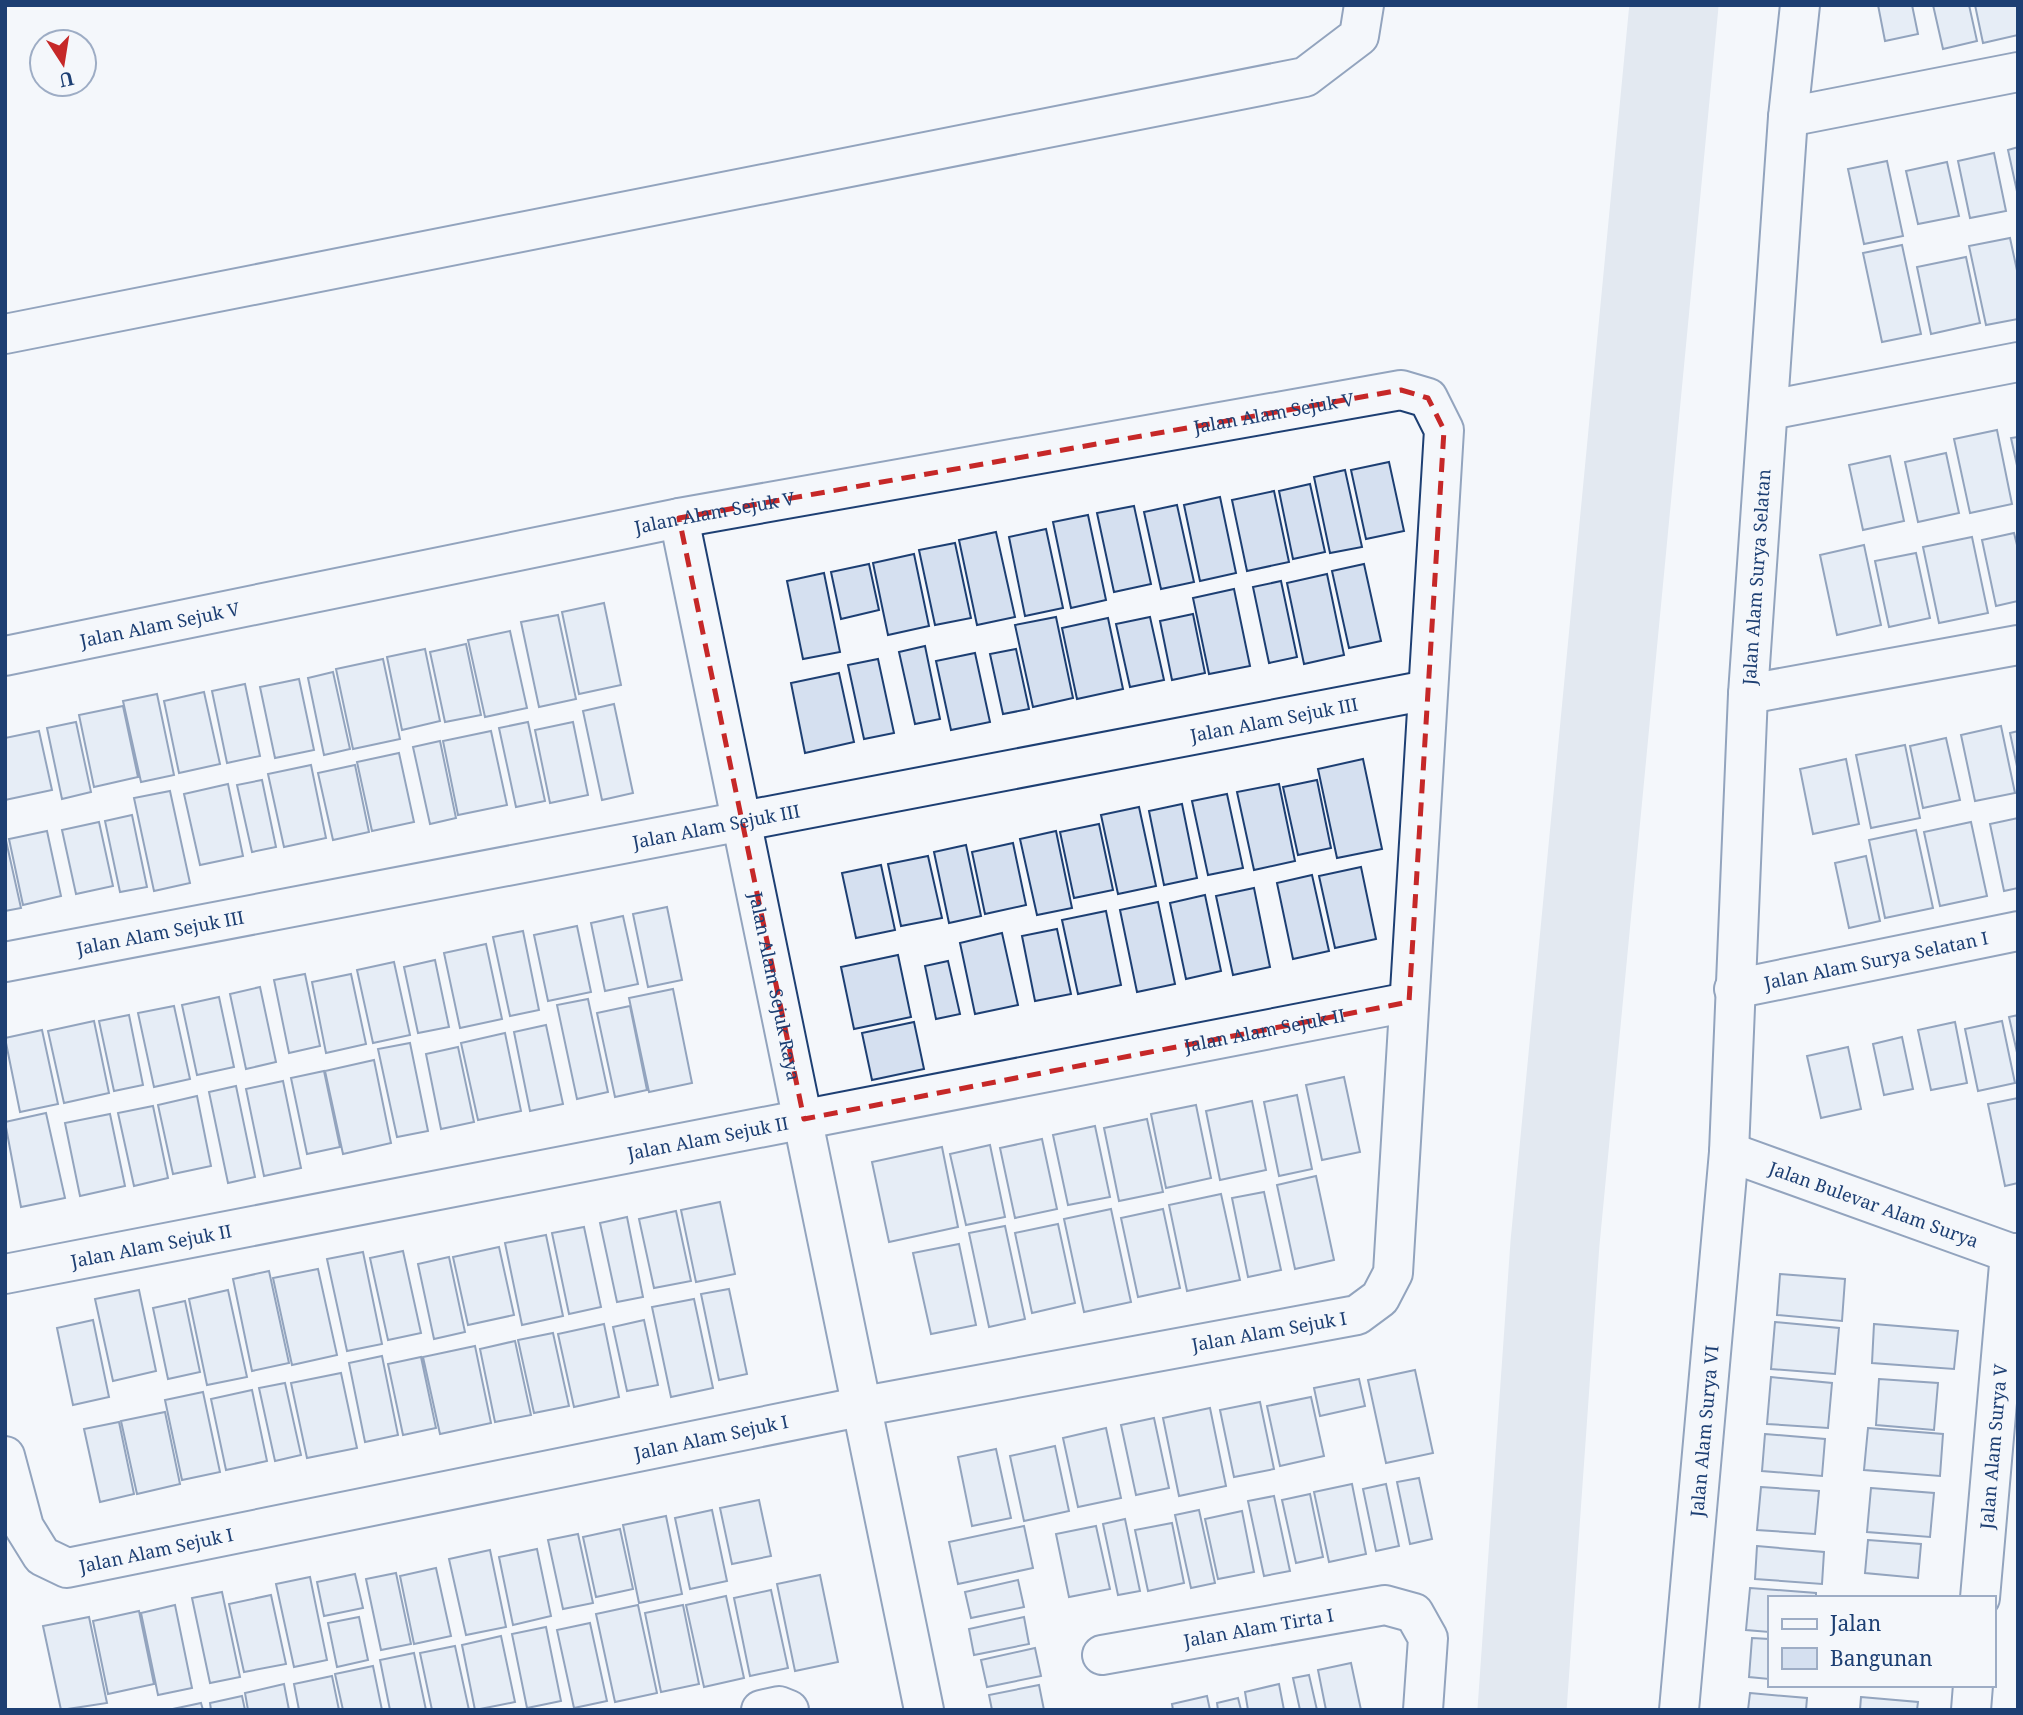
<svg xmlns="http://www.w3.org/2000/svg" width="2023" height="1715" font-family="'Noto Serif',serif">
<rect width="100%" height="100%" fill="#f4f7fb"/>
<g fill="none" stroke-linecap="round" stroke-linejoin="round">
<path stroke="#cfd7e4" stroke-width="89" d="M1522,1710L1555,1243L1674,5"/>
</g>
<path fill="#d5e0f0" stroke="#1d3f73" stroke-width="2" d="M1878,5H1912L1918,34L1885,41Z
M1933,5H1969L1977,41L1943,49Z
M1975,5H2017L2018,35L1983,43Z
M2018,147V196L2008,150Z
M1994,153L2006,211L1970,218L1958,161Z
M1887,161L1903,236L1864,244L1848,169Z
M1947,162L1959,216L1918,224L1906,171Z
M2010,238L2018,275V319L1986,325L1969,246Z
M1902,245L1921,334L1882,342L1863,253Z
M1966,257L1980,323L1931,334L1917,267Z
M1997,430L2012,504L1970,513L1954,439Z
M2018,437V470L2011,438Z
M1946,453L1959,513L1918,522L1905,462Z
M1890,456L1904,521L1863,530L1849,465Z
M1389,462L1404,531L1366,539L1351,470Z
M1345,470L1362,547L1330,553L1314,477Z
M1310,484L1325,552L1293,559L1279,491Z
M1274,491L1289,562L1247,571L1232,500Z
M1220,497L1236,573L1200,581L1184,505Z
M1177,505L1194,582L1161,589L1144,512Z
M1134,506L1151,584L1114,592L1097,513Z
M1088,515L1106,600L1071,608L1053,522Z
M1046,529L1063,608L1025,616L1009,537Z
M996,532L1015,617L977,625L959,540Z
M2014,533L2018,549V601L1996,606L1982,540Z
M1972,537L1988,613L1939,623L1923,547Z
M955,543L971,618L935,625L919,550Z
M1864,545L1881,625L1837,635L1820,555Z
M1916,553L1930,618L1889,627L1875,561Z
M914,554L929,626L888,635L873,563Z
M869,564L879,610L841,619L831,572Z
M1364,564L1381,641L1349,648L1332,571Z
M824,573L840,652L803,659L787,581Z
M1327,574L1344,655L1304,664L1287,583Z
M1281,581L1297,657L1269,663L1253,587Z
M1234,589L1250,666L1209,674L1193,598Z
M604,603L621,685L579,694L562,612Z
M1193,614L1205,673L1172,680L1160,621Z
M558,615L576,699L539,707L521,622Z
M1056,617L1073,698L1033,707L1015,625Z
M1150,617L1164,680L1130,687L1116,624Z
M1108,618L1123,689L1077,699L1062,628Z
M510,631L527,708L485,717L468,640Z
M466,644L481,715L445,722L430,652Z
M925,646L940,719L915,724L899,652Z
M425,649L440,721L402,730L387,657Z
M1016,649L1029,709L1003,714L990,654Z
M975,653L990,722L951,730L936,661Z
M383,659L400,739L353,749L336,669Z
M878,659L894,733L864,739L848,665Z
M333,672L350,749L324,755L308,678Z
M839,673L854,742L805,753L791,683Z
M299,679L314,750L275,758L260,687Z
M245,684L260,756L227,763L212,691Z
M204,692L220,764L179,773L164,701Z
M157,694L174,775L141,782L123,701Z
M614,704L633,793L602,800L583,711Z
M123,706L138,777L94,787L79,715Z
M76,722L91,792L62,799L47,728Z
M528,722L545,801L516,807L499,728Z
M573,722L588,795L550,803L535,730Z
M2001,726L2015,793L1975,801L1961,735Z
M39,731L52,790L5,800V738Z
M491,731L507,805L458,815L443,741Z
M2018,731V771L2010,733Z
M1946,738L1960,800L1923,808L1910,746Z
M440,741L456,818L430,824L413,747Z
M1905,745L1920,818L1871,828L1856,755Z
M399,753L414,822L372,831L357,762Z
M1363,759L1382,849L1337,858L1318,769Z
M1846,759L1859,824L1813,834L1800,769Z
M311,765L326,838L284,847L268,774Z
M355,765L369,832L333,840L318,773Z
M262,780L276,847L252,852L237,785Z
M1317,780L1331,848L1298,855L1283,787Z
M228,784L243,856L200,865L184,794Z
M1279,784L1295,861L1254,870L1237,792Z
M170,791L190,883L154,891L134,798Z
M1227,794L1243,868L1208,875L1192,801Z
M1182,804L1197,878L1164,885L1149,811Z
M1139,807L1156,886L1118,894L1101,815Z
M132,815L147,887L120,892L105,821Z
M2018,818V888L2004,891L1990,824Z
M99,822L113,886L76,894L62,830Z
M1971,822L1987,896L1940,906L1924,832Z
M1099,824L1113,890L1074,898L1060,832Z
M1916,830L1933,908L1885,918L1869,840Z
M47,831L61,896L23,905L9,839Z
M1056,831L1072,908L1037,915L1020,839Z
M5,836L21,908L5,911Z
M1013,843L1026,905L985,914L972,852Z
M966,845L981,916L949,923L934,852Z
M928,856L942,918L901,926L888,864Z
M1866,856L1880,921L1849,928L1835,863Z
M881,865L895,930L856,938L842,873Z
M1361,867L1376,939L1335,948L1319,876Z
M1312,875L1329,951L1293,959L1277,883Z
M1254,888L1270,967L1233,975L1216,896Z
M1205,895L1221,971L1186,979L1170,903Z
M1158,902L1175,984L1137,992L1120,910Z
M667,907L682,980L648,987L633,914Z
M1106,911L1121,985L1078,994L1062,920Z
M623,916L638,984L605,991L591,923Z
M577,926L591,992L548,1001L534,935Z
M1057,929L1071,994L1035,1001L1022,936Z
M523,931L539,1010L510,1016L493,937Z
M1002,933L1018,1005L975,1014L960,943Z
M486,944L502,1019L460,1028L444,953Z
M898,955L911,1017L854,1029L841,967Z
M435,960L449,1027L418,1033L404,967Z
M948,961L960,1014L936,1019L925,966Z
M394,962L410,1035L373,1043L357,970Z
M305,974L320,1046L289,1053L274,980Z
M351,974L366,1044L326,1053L312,982Z
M260,987L276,1062L246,1069L230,994Z
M673,989L692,1083L649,1092L629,998Z
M219,997L234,1067L197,1075L182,1005Z
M588,999L608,1092L577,1099L557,1005Z
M174,1006L190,1079L154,1087L138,1013Z
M630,1006L647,1090L615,1097L597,1013Z
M129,1015L143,1085L114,1091L99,1021Z
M2018,1015V1057L2009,1017Z
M94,1021L109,1093L64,1103L48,1031Z
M2002,1021L2015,1083L1978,1091L1965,1029Z
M914,1022L924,1069L872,1080L862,1033Z
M1955,1022L1967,1083L1931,1090L1918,1030Z
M546,1025L563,1104L530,1111L514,1032Z
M42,1030L58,1104L20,1112L5,1038Z
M505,1033L521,1111L478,1120L461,1043Z
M1902,1037L1913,1089L1884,1095L1873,1044Z
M410,1043L428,1131L397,1137L378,1049Z
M458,1047L474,1122L441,1129L426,1054Z
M1848,1047L1861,1109L1821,1118L1807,1056Z
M374,1060L391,1143L343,1154L325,1071Z
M324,1071L340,1147L307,1154L291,1078Z
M1344,1077L1360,1152L1322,1160L1306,1085Z
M283,1081L301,1168L264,1176L246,1089Z
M236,1086L255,1177L228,1183L209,1092Z
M1297,1095L1312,1169L1279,1176L1264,1102Z
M197,1096L211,1166L173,1174L158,1105Z
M2018,1098V1183L2005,1186L1988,1104Z
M1252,1101L1266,1170L1220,1180L1206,1111Z
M1196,1105L1211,1178L1166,1188L1151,1114Z
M153,1106L168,1178L134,1186L118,1113Z
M46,1113L65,1198L21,1207L5,1122Z
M110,1114L125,1186L80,1196L65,1123Z
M1147,1119L1163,1192L1119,1201L1104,1128Z
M1095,1126L1110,1197L1068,1205L1053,1135Z
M1042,1139L1057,1209L1015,1218L1000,1148Z
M990,1145L1005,1217L966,1225L950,1154Z
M942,1147L958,1227L889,1242L872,1162Z
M1316,1176L1334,1260L1295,1269L1277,1185Z
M1264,1192L1281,1270L1248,1277L1232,1198Z
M1221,1194L1240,1280L1187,1291L1169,1205Z
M720,1202L735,1274L696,1282L681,1210Z
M1111,1209L1131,1302L1084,1312L1064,1219Z
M1163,1209L1180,1288L1138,1297L1121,1218Z
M676,1211L691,1281L654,1288L639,1219Z
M627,1217L643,1297L617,1302L600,1223Z
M1058,1224L1075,1303L1032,1313L1015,1233Z
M1005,1226L1025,1319L989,1327L969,1233Z
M584,1227L601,1307L569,1314L552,1233Z
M546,1235L563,1316L522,1325L505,1243Z
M959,1244L976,1325L931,1334L913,1253Z
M499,1247L514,1315L468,1325L453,1257Z
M403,1251L421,1333L388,1340L370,1258Z
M363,1252L382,1344L347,1351L327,1259Z
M449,1257L465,1332L434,1339L418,1264Z
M318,1269L337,1355L292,1365L273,1278Z
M269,1271L289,1363L252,1371L233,1279Z
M1780,1274L1845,1279L1842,1321L1777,1315Z
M729,1289L747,1374L719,1380L701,1294Z
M139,1290L156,1371L113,1381L95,1299Z
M228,1290L247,1377L207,1385L189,1299Z
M694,1299L713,1388L671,1397L652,1307Z
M185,1301L200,1372L168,1379L153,1308Z
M93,1320L109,1397L73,1405L57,1328Z
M644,1320L658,1385L627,1391L613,1327Z
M1775,1322L1839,1328L1835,1374L1771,1369Z
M604,1324L619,1397L574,1407L558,1334Z
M1874,1324L1958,1331L1954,1369L1872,1363Z
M553,1333L569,1406L534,1413L518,1340Z
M515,1341L531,1415L495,1422L480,1349Z
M475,1346L491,1423L440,1434L423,1357Z
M382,1356L398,1435L365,1442L349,1363Z
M421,1357L436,1428L403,1435L388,1364Z
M1415,1370L1433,1453L1386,1463L1368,1380Z
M341,1373L357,1448L307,1458L291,1383Z
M1771,1377L1832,1383L1828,1428L1767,1424Z
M1359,1379L1365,1406L1320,1416L1314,1388Z
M1879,1379L1938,1383L1934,1430L1876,1425Z
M285,1383L301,1455L275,1461L259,1388Z
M252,1390L267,1461L226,1470L211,1399Z
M203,1392L220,1472L182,1480L165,1400Z
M1311,1397L1324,1456L1280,1466L1267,1406Z
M1260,1402L1274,1469L1234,1477L1220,1410Z
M1210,1408L1226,1486L1179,1496L1163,1418Z
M165,1412L180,1484L137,1494L121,1421Z
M1154,1418L1169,1488L1136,1495L1121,1425Z
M119,1422L134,1494L100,1502L84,1429Z
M1106,1428L1121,1498L1078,1507L1063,1438Z
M1868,1428L1943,1434L1940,1476L1864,1470Z
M1765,1434L1825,1439L1822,1476L1762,1471Z
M1055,1446L1069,1511L1024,1521L1010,1456Z
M996,1449L1011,1518L972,1526L958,1457Z
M1419,1478L1432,1539L1410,1544L1397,1482Z
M1352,1484L1366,1554L1329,1562L1314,1492Z
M1386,1484L1399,1546L1376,1551L1363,1489Z
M1761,1487L1819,1491L1815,1534L1757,1530Z
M1871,1488L1934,1493L1930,1537L1867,1532Z
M1310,1494L1323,1557L1296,1563L1282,1500Z
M1274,1496L1290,1571L1264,1576L1248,1501Z
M759,1500L771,1556L732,1564L720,1508Z
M712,1510L727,1581L690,1589L675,1518Z
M1199,1510L1215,1583L1191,1588L1175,1515Z
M1242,1511L1254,1572L1218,1579L1205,1519Z
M666,1516L682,1594L639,1603L623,1525Z
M1125,1519L1140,1591L1118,1595L1103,1524Z
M1172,1523L1184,1583L1148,1591L1135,1530Z
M1024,1526L1033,1568L958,1584L949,1542Z
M1096,1526L1110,1589L1069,1597L1056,1534Z
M620,1529L633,1589L596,1597L583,1537Z
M578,1534L593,1603L563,1609L548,1540Z
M1868,1540L1921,1544L1918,1578L1865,1573Z
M1757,1546L1824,1552L1822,1584L1755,1579Z
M537,1549L551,1616L513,1625L499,1557Z
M490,1550L506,1627L466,1635L449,1559Z
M436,1568L451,1636L414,1644L400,1576Z
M396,1573L411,1644L381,1650L366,1579Z
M355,1574L363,1608L324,1616L317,1582Z
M820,1575L838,1662L795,1671L777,1584Z
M310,1577L327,1660L294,1667L276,1584Z
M1018,1580L1024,1607L971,1618L965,1592Z
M1750,1588L1816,1593V1598H1769V1632L1746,1630Z
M771,1590L788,1668L750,1676L734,1598Z
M222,1592L240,1677L210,1683L192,1598Z
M271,1595L286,1664L244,1672L229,1604Z
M726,1596L744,1678L704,1687L686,1605Z
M175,1605L192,1688L158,1695L141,1613Z
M638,1605L657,1693L615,1702L596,1614Z
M683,1605L699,1684L661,1692L645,1613Z
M139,1611L154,1684L108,1694L93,1621Z
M89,1617L107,1703L61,1710L43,1626Z
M359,1617L368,1660L337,1667L328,1623Z
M1024,1617L1029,1644L974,1655L969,1629Z
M590,1623L607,1701L574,1708L557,1630Z
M546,1627L561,1701L527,1708L512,1634Z
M501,1636L515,1702L475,1710L462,1645Z
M1752,1638L1769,1639V1679L1749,1677Z
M455,1646L469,1710H432L420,1653Z
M1035,1648L1041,1676L987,1687L981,1660Z
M414,1653L426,1710H390L380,1660Z
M1351,1663L1361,1710H1326L1318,1670Z
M373,1666L382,1710H343L335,1674Z
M1309,1675L1317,1710H1300L1293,1678Z
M332,1676L339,1710H299L294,1684Z
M284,1684L289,1710H248L245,1693Z
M1279,1684L1284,1710H1248L1245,1692Z
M1039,1685L1044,1710H992L989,1695Z
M1750,1693L1807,1698L1806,1710H1748Z
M242,1696L245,1710H211L210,1703Z
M1207,1696L1210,1710H1173L1172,1704Z
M1861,1697L1918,1702L1917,1710H1860Z
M1238,1698L1241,1710H1218L1217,1703Z
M201,1703L203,1710H168Z"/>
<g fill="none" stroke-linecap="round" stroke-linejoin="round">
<defs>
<g id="street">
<path d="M1788,117L2018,72"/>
<path d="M5,334L1305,77L1359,36L1364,5"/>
<path d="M1770,410L2018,362"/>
<path id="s1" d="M679,518L924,1710"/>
<path id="s2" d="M5,656L679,518L1401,390L1428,398L1444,430L1393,1273L1380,1298L1357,1315L864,1406L67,1568L42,1556L24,1527L5,1456"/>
<path d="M1748,694L2018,645"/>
<path id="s3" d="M5,962L1428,690"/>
<path id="s4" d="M1734,989L2018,931"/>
<path id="s5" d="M1729,1152L2010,1253H2018"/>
<path id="s6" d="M5,1274L1409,1002"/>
<path id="s7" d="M1980,1598L2010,1253"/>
<path id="s8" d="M1102,1655L1385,1605L1414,1613L1428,1638L1423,1710"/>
<path d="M761,1710L779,1706L789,1710"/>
<path id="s9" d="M1679,1710L1729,1152L1748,694L1788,117L1800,5"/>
<path d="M1971,1710L1973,1685"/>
</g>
</defs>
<use href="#street" stroke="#1d3f73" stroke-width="42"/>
<use href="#street" stroke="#f4f7fb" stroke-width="38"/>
</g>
<path d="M0 0H2023V1715H0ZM1401,390L1428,398L1444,430L1409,1002L804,1119L679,518Z" fill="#f4f7fb" fill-opacity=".55" fill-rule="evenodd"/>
<path fill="none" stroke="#c62828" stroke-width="5" stroke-dasharray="14 9" stroke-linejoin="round" d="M1401,390L1428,398L1444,430L1409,1002L804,1119L679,518Z"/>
<g text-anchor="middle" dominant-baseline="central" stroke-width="5" stroke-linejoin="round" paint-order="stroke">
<g font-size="18" fill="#1d3f73" stroke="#f4f7fb">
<text stroke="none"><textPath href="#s2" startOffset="1292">Jalan Alam Sejuk V</textPath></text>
<text stroke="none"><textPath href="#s2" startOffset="724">Jalan Alam Sejuk V</textPath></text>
<text stroke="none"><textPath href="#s9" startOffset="1136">Jalan Alam Surya Selatan</textPath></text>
<text stroke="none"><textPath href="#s2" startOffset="158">Jalan Alam Sejuk V</textPath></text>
<text stroke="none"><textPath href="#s3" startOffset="1292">Jalan Alam Sejuk III</textPath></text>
<text stroke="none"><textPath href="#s3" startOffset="724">Jalan Alam Sejuk III</textPath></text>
<text stroke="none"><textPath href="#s3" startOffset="158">Jalan Alam Sejuk III</textPath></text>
<text stroke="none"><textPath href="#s4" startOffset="145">Jalan Alam Surya Selatan I</textPath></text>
<text stroke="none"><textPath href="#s1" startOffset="478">Jalan Alam Sejuk Raya</textPath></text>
<text stroke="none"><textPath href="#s6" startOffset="1283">Jalan Alam Sejuk II</textPath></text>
<text stroke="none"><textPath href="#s6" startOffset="716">Jalan Alam Sejuk II</textPath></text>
<text stroke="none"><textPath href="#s5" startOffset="154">Jalan Bulevar Alam Surya</textPath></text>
<text stroke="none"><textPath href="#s6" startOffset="149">Jalan Alam Sejuk II</textPath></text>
<text transform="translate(1269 1331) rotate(-10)">Jalan Alam Sejuk I</text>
<text stroke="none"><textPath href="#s9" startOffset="280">Jalan Alam Surya VI</textPath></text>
<text transform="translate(711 1437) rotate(-12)">Jalan Alam Sejuk I</text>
<text stroke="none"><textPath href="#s7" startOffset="152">Jalan Alam Surya V</textPath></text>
<text transform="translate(156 1550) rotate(-12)">Jalan Alam Sejuk I</text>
<text stroke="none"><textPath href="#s8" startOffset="159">Jalan Alam Tirta I</textPath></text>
</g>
</g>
<rect width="2023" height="1715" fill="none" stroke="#1d3f73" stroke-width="14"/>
<rect x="1768" y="1596" width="228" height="91" fill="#f4f7fb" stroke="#9eadc5" stroke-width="2"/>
<rect x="1782" y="1619" width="35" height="10" fill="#f4f7fb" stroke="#9eadc5" stroke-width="2"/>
<text x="1830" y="1631" font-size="21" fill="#1d3f73">Jalan</text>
<rect x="1782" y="1648" width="35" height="21" fill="#d5e0f0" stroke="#9eadc5" stroke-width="2"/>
<text x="1830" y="1666" font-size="21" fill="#1d3f73">Bangunan</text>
<g transform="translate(63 63) rotate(168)"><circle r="33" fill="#f4f7fb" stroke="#9eadc5" stroke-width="2"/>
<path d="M0-5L12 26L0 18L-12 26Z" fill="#c62828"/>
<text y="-10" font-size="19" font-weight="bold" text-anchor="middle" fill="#1d3f73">U</text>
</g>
</svg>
